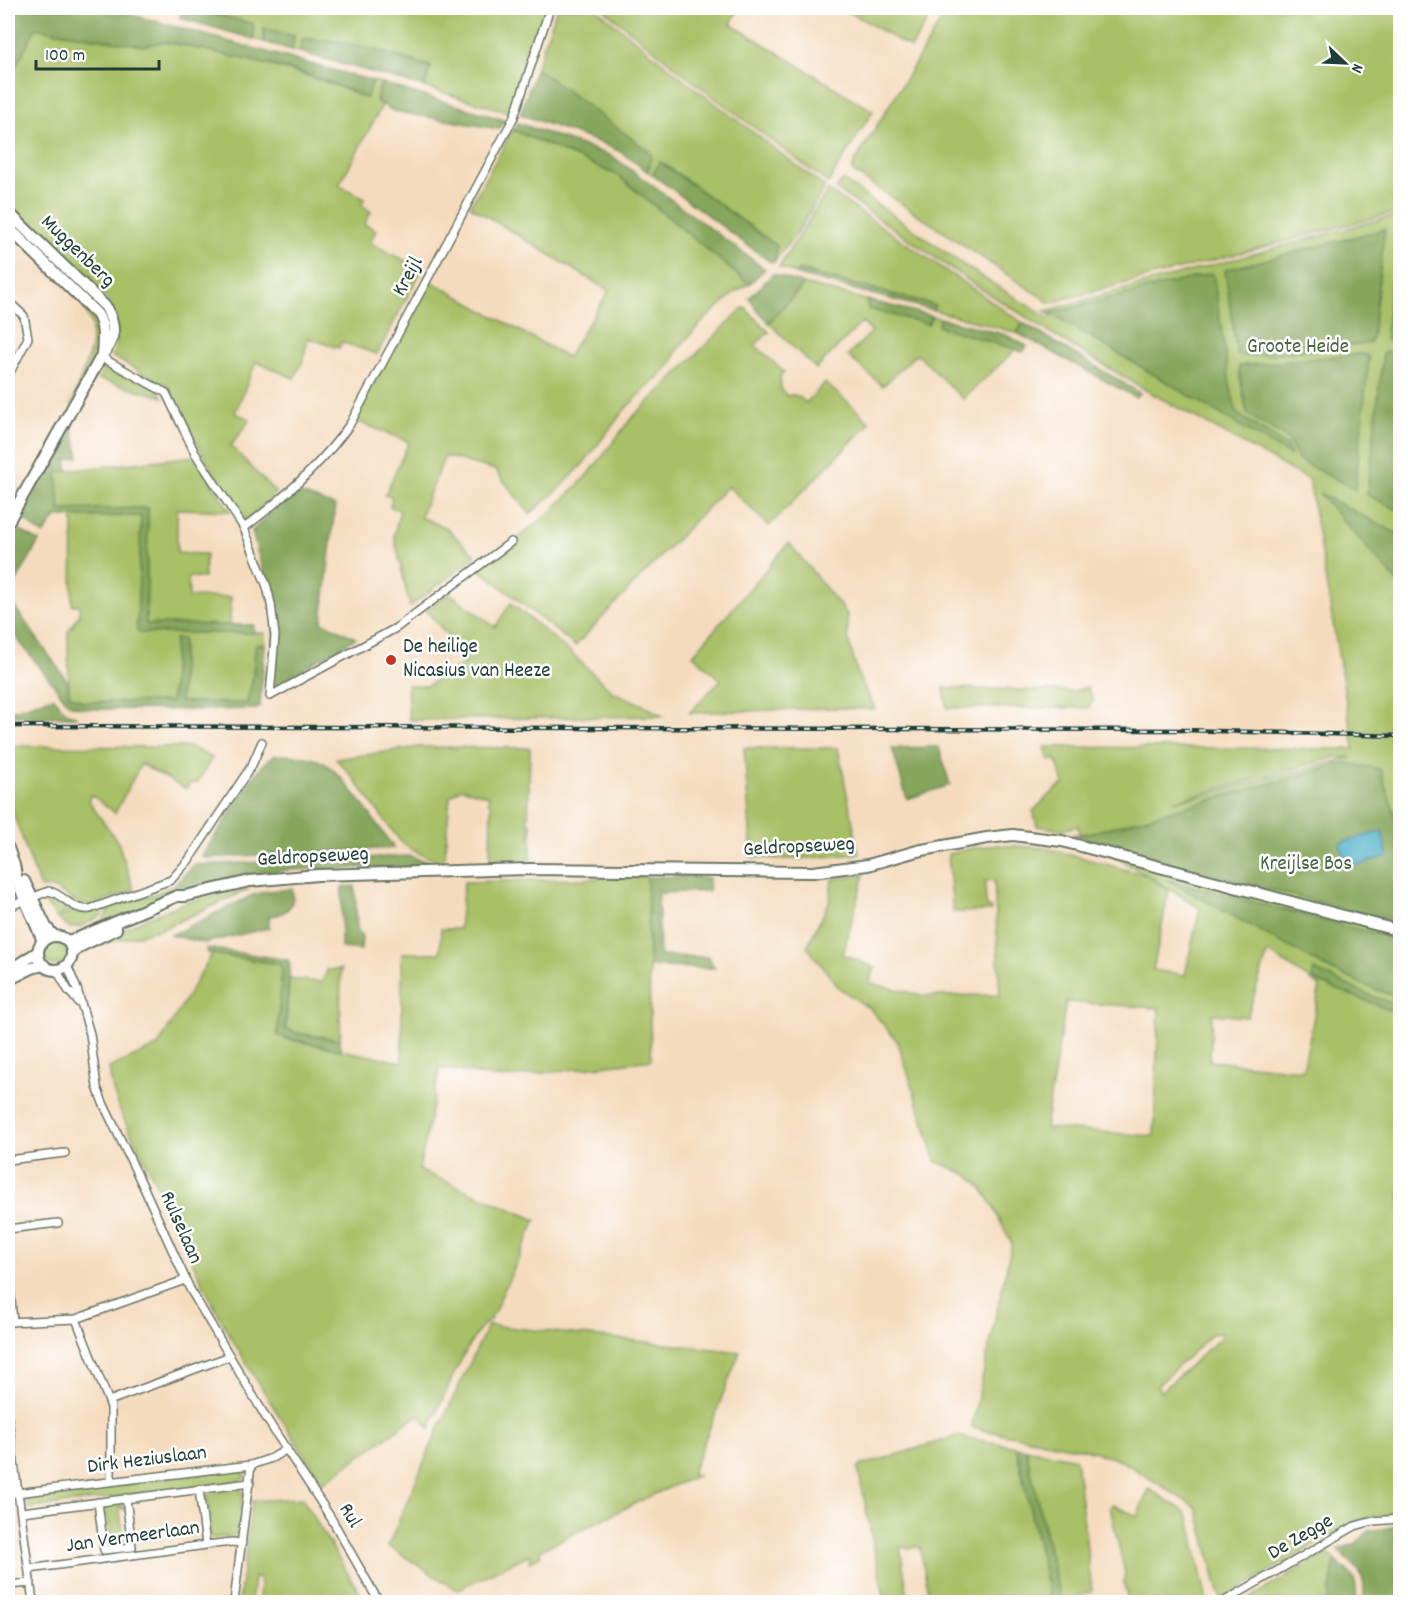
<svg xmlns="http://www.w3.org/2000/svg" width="1408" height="1610" font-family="Dekko,sans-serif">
<rect width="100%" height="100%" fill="#fff"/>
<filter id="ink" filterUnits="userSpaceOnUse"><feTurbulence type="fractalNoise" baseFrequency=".0167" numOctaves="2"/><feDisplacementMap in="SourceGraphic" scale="12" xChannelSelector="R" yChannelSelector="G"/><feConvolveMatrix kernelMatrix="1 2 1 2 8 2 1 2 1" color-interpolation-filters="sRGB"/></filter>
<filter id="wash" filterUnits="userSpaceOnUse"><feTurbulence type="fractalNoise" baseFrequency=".008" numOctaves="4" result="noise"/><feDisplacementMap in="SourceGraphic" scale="24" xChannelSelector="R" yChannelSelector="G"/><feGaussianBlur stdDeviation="1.35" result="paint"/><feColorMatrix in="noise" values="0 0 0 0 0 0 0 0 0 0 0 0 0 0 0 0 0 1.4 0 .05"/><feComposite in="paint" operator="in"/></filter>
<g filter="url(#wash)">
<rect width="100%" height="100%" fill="#f5dbbe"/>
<path fill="#a8c066" stroke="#647e4d" stroke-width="1.5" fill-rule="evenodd" d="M192,8H547L510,110L505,111L424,87L430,66C388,54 347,39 303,39L300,52L292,50L294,36L264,29V42L254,39L253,24Z
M557,8H595L700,92L825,187L798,231L774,262L777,246L663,163H659L653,175L647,171L650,166L566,92L536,68Z
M602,8H739L731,24L873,111L828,183L703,89Z
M843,8H935L911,48Z
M949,8H1400V211L1050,303L852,171L854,163Z
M35,28C60,32 84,37 109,40C133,43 158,40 182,45C245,59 307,72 366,98L373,81L381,83L376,100L382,106L339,185L365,199L361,204L371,212L364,224L376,230L370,243L422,269L377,354L341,342L339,348L308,338L302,363L294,378L256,362L235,413L250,419L231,446L276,493L246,521L210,467L168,386L111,356C121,338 118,318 108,300L8,203V81Z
M513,130L617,175L749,284L735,292L699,325L677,350L671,365L625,409L583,464L559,489L530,514L495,470L445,456L420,517L445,527L476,556L410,607L394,536L400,510L390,507L392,497L385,495L409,442L354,420L429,280L567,357L609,291L470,206Z
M843,180L971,270L1048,318L1052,316L1044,311L1400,214V1473L1395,1478V1482L1400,1489V1514L1362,1518L1352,1523L1221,1600L1197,1508L1119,1459L1100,1455L1097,1452L973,1428L972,1425L1012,1243C998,1222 990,1189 967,1175C957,1170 946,1166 936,1161L898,1042L870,1009L839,988L807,947L830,900L832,879L864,875L843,954L875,968L869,983L926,996L1000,995L994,880L985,881L986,907L991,908V911L953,912L948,854L973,848L998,845L1046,848L1146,875L1169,890L1153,970L1185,975L1200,908L1162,884L1080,836L1078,826L1061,830L1037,826L1033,811C1041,804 1057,786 1064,784L1056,759L1049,761L1045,747L1354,749L1309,480L1151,393L1070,345L972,283L836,189ZM1336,757H1352L1204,795L1173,801ZM1268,952L1320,986L1303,1070L1210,1061L1212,1014L1247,1017ZM1066,1002L1159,1008L1154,1136L1045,1128ZM1222,1333L1221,1337L1161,1392L1157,1386L1212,1334Z
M828,190L1023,323L1017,333L933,310L934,305L798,270L796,274L779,267Z
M804,284L867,300L868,309L928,324L932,316L940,318L939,326L1016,349L963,399L918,355L914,356L883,386L848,356L871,332L862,322L816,369L769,323Z
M82,304L97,321L99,345L71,406L91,349L92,325Z
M743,308L746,309L769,332L755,345L784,372L780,376L781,389L787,396C796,393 800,397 806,403L825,383L858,411L870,423L769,526L728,486L575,646L479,569L548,514L570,493L591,471L630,420Z
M106,364L157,389L163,397L98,379Z
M194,456L230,511L177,509V553L206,554L204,578L188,577L189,597H231L230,626L146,624L148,508L60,510L57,472Z
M142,516L137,629L139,633H265V645L257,644L255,647L253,677L247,703L180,702L183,640L175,639L172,702H84L69,695L68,631L74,624L76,618L79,617V605H72L73,517Z
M789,543L847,614L848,638L858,675L875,709L830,708L689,713L721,680L693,655Z
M450,593L495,627L511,603L570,652L613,692L643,705L663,716L409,720L407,685L427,686L465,663L452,641L426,610Z
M1087,687L1094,700L1088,708H947L944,688L1074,691Z
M8,746L191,747L212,758L197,783H190L186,789L141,764L115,813L93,796H89V800L94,809L118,842L134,890L90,906C70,905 62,884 40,888L8,799Z
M419,747L530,748L528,823L531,824V859L490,860L491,804L488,802L489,796L461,788L450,797L444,862H439L412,850L400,841L351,775L336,759Z
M744,748H838L859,854L797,859L752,858Z
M647,877L651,1060L501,1078L440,1068L419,1170L536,1220L491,1319C471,1329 440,1405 430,1428L418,1415L322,1483C291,1432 257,1384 228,1332C200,1282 177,1229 153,1177C136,1141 113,1108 109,1068L158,1046L212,954L279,964L282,967L285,1039L402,1062V953H440L441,929H459L464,882Z
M174,885H184L186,891L90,929L103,920L111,906L157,893Z
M250,889L162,929L87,948L142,920L186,902Z
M44,895C54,896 65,900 68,910L57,918L40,896Z
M104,907L101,916L82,926L70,928L58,919L73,911L89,913Z
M43 953a12 12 0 1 1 24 0a12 12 0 1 1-24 0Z
M341,969L340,1040L297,1033L286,1029L289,979L321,982L324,978L327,970Z
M488,1325L740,1352L691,1475H699L650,1496L540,1550L541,1555L529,1562L530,1554L457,1590L388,1546L437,1432Z
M957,1436L1016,1447L1051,1602H930L920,1547L900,1548L909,1602H885L858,1469L860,1466Z
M1026,1449L1076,1459L1092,1591L1064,1602H1060Z
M240,1469L245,1474L244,1478L241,1481L32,1508L28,1507L26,1503L27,1498L31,1495Z
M236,1489H240L243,1494L238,1533L234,1536L211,1538L208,1530L211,1526L207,1497L204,1499V1495Z
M1149,1489L1183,1510L1189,1518L1207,1602H1128L1124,1583L1125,1573L1110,1507L1113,1505L1137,1516Z
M302,1498L365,1602H259L260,1578L254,1577L251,1602H239L252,1501Z
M118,1502L125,1508V1510L119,1507L123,1532L129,1538L126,1545L111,1547L105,1540L111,1541L108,1519L101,1513L102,1508L106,1504Z
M1327,1553L1335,1560L1328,1602H1243Z"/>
<path fill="#86a65b" stroke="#527248" stroke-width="1.5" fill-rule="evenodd" d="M8,8H107L373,81L366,98L326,81L292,70L182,45L162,42L143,46L36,28L8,81Z
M182,8H192L253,24L254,39L180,18Z
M264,28L294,36L292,50L264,42Z
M303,39C347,39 389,54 431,67L424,87L300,52Z
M536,68L650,152L652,158L647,171L619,151L601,143L520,114Z
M381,83L502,119L504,121L499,129L403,113L391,110L376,101Z
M518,123L612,156L765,269L749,284L617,175L513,130Z
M660,162L777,246L774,262L769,261L653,175Z
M1400,225V338L1388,341L1385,339L1398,226Z
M1385,229L1372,338L1370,343L1252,356L1237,355L1225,270Z
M798,270L935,305L933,310L798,275L796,274Z
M1213,273L1231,391L1237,414L1287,446L1291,456L1050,313Z
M773,274L804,284L769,323L757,310L749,298Z
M867,300L932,316L928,324L868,309Z
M940,318L1006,335L1027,346L1023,352L938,326Z
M1023,323L1140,393L1135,397L1017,333Z
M1400,348V511L1367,495L1383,353Z
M1359,354L1366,355L1369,358L1355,489L1298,460L1288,439L1247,414L1239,371V366Z
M72,426L79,457L66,460L68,471L57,473L60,510L148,508L146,624L254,625V633H139L137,629L141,516L56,517L43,535L21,517Z
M293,491L335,506L322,622L356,638L272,687L274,613L252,531Z
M1319,493L1400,535V585Z
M19,530L39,541L9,595L11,602L68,682L69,695L84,702H171L175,639H183L180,702L247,703L253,677L255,647L257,644L265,645L260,706L257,709C215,710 172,710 130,709C110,709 87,711 69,704L8,627V548Z
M53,697L66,712L77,717L8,716V712Z
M939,747L950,785L907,799L892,748Z
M275,755C290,755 308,755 322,762C342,771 379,828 394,848L204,858L202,856L257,772L268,760Z
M1345,763L1380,769L1400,830V923L1228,879L1071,835L1090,833ZM1382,832L1387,856L1347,868Z
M410,856L438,866L291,870L238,876L186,891L184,885H174L194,865Z
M686,876L709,878V891L658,893L660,956L708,957L715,968L649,967L647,877Z
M1166,879L1400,940V998L1374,989L1331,970Z
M355,886L357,930L362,936L361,950L341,948L342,887Z
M292,889C296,907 285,915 269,916V928L204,943L171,935L253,895L267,891Z
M206,948L288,960L290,964L285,1028L297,1033L340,1040L341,1050L277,1036L282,970L279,964L208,953Z
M1314,970L1369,995L1400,1006V1014L1320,983L1312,978Z
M1016,1447L1026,1449L1061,1602H1051Z
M1400,1526V1602H1364C1366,1571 1359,1570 1337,1550L1354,1544L1368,1531Z
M1335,1560C1353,1575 1358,1578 1356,1602H1328Z"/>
<path fill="#46acc6" stroke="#32747d" stroke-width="1.5" d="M1382,831L1388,856L1347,868L1340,843Z"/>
</g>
<g filter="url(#ink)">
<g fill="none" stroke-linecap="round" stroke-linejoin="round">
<defs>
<path id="street" d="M8,246L18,235
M8,301L24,316L28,338L8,376
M101,357L166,393L195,453L244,528L267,587L271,604L275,636L270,696
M244,528C284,498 321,465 350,424L514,117L550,8
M270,696L396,628L511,542
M8,907L49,891C65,895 71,911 90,909L171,880L188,861L252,765L262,742
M67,965L77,989L90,1034L97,1087L103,1103L144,1188L190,1289L268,1421L331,1518L379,1602
M56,969L68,990L79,1003
M8,1160L65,1153
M8,1229L58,1223
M8,1268L13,1322
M76,1319L111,1407V1482
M8,1322L76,1319L185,1280
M109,1401L230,1356
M8,1419L33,1602
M199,1489L206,1545
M8,1494L251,1465L272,1458L287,1449
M98,1502L104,1550L132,1547L126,1498
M22,1512L250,1483
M29,1569L206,1545L232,1542L242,1543
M8,1585L31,1583
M234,1602L251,1465
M1223,1602L1355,1526L1373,1521L1400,1519"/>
<path id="secondary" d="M8,212L106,307C117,329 115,338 101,357L8,522
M8,227L97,314C105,327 103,340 102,355
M8,848L14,865L17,881L43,941
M24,881L46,927L54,936
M38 953a17 17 0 1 1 34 0a17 17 0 1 1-34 0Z
M67,941L78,938L177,896H185L250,881L318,875L530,869L813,872L868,865L917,851L987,838L1013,835L1062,841L1400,931
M72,953L81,946L116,929
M8,971L38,952
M8,980L32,968L44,965"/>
</defs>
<use href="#street" stroke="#6a7464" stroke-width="10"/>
<use href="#secondary" stroke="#6a7464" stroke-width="14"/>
<use href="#street" stroke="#fff" stroke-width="7"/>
<use href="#secondary" stroke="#fff" stroke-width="10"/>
<defs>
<path id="rail" d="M8,726L1183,730L1400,736"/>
</defs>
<use href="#rail" stroke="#1f3d34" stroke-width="4.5"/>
<use href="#rail" stroke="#fff" stroke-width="2" stroke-dasharray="7" stroke-linecap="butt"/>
</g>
</g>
<circle fill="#c8321e" stroke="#fff" stroke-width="2" cx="391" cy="660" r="6"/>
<g text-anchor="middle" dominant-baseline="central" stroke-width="5" stroke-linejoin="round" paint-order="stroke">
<g font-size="21" fill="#1f3d34" stroke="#fff">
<text transform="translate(77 252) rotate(44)">Muggenberg</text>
<text transform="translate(409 277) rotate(-61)">Kreijl</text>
<text transform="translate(799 848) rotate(-3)">Geldropseweg</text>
<text transform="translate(313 858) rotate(-3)">Geldropseweg</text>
<text transform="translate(180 1228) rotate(66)">Rulselaan</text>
<text transform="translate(147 1461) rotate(-7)">Dirk Heziuslaan</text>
<text transform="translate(349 1516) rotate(59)">Rul</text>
<text transform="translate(133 1538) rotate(-8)">Jan Vermeerlaan</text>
<text transform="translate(1301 1538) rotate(-30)">De Zegge</text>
</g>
<g font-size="21" fill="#486443" stroke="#fff">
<text x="1298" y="348">Groote Heide</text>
<text x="1306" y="865">Kreijlse Bos</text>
</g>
<g font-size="21" fill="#1f3d34" stroke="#fff" text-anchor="start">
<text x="403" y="648">De heilige<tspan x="403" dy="24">Nicasius van Heeze</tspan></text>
</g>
</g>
<rect width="1408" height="1610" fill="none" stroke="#fff" stroke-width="30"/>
<g transform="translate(1345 63) rotate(113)" stroke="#ffffff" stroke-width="4.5" paint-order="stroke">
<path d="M0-4.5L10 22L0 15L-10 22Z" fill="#1f3d34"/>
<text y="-9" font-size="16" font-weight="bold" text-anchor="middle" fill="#1f3d34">N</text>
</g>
<path d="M36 60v9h123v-9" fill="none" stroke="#1f3d34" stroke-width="3"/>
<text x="45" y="60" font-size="18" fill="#1f3d34" stroke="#ffffff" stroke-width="4.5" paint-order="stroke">100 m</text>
</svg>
